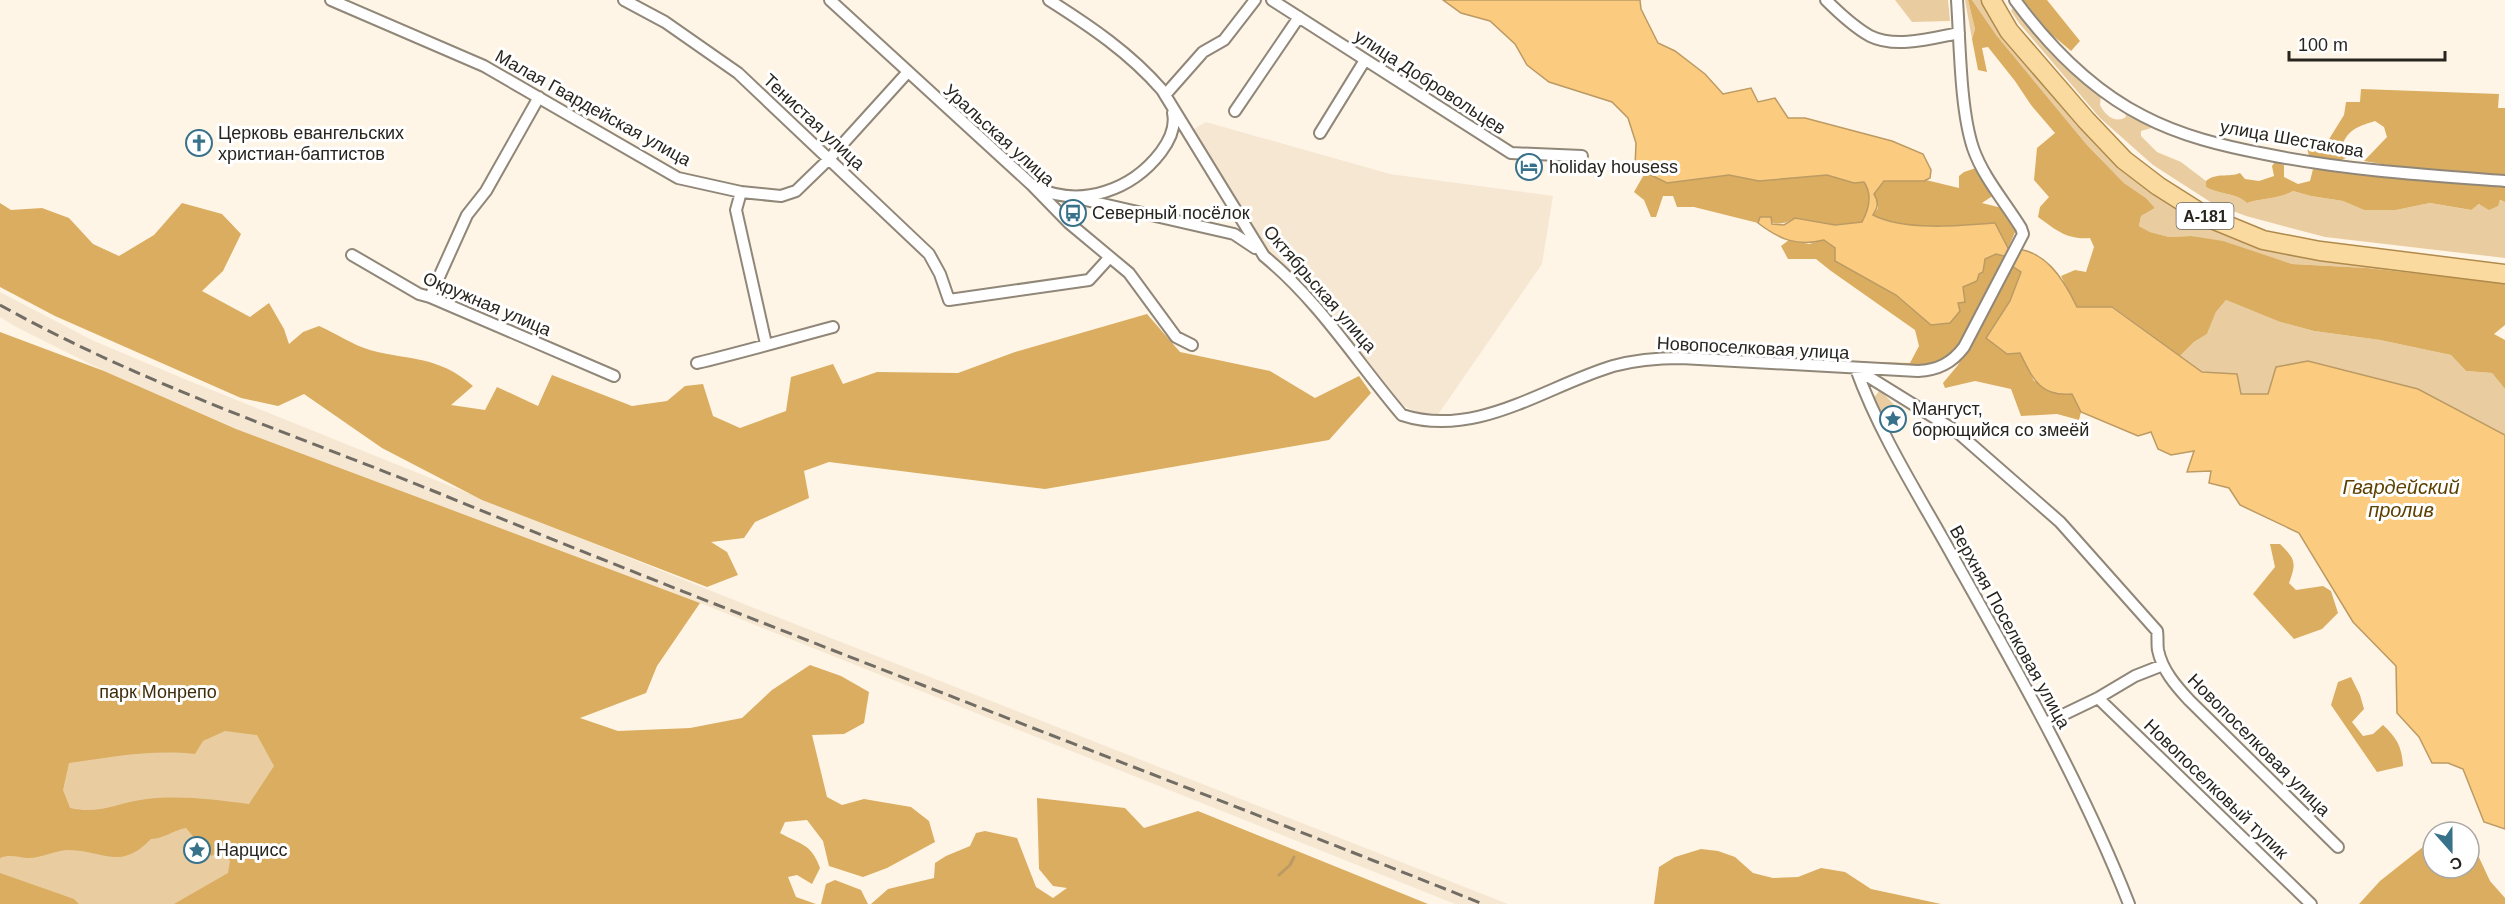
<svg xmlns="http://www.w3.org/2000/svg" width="2505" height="904" font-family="Arial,sans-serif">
<rect width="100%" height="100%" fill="#fff5e6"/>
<path fill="#f6e7d2" d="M1206,122L1390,174L1553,196L1542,264L1437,416L1419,414L1401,404L1315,294L1266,249L1192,130Z
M0,292L94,341L187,380L749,606L1508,904H1455L700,603L236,429L104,371L16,327L0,317Z"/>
<path fill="#e9cda1" d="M1895,0H1948L1950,21L1912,22Z
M1965,0H1968L1975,29L1972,39Z
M1972,0H1984L2087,129L2204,220L2505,279V283L2367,268L2292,264L2191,236L2169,237L2150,232L2139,226L2141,216L2155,208L2146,198L2124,183L2087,145L1997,36Z
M2014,6L2101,95L2100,105C2105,115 2115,124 2126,117L2125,111L2158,126L2141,131V136L2157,152L2181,162L2206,181V187C2220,195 2235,192 2247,203C2262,198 2280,199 2293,191L2311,196L2343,201L2364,210H2396L2430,203L2470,210C2479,203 2494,197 2505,202V258L2325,237L2246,216L2212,203L2153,165L2100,118L2019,23L2011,11Z
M2226,300L2280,322L2314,331L2380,340L2451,355L2466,371L2492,373L2505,389V435L2268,394L2241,395L2237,374L2202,372L2180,356L2194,342L2207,334L2216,312Z
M1880,390L1900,411L1883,425L1872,400Z
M0,413L292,562L307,904H0Z"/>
<path fill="#daad60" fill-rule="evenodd" d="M1968,0H1972L1997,36L2087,145L2124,183L2146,198L2155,208L2141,216L2139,226L2150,232L2169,237L2191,236L2223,241L2292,264L2367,268L2505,283V325L2494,334L2505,340V389L2492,373L2466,371L2451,355L2380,340L2314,331L2280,322L2226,300L2216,312L2207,334L2194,342L2180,356L2113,307L2077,308L2061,276L2075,270L2086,272L2094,247L2090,238C2067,240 2056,230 2038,217L2040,207L2049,197L2034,180L2037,148L2055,133L2031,105L2015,81L1988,47L1982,48L1987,72L1978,70L1972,39L1975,29Z
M2023,0H2047L2080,41L2071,51L2050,33Z
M2361,89L2499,94L2498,108H2505V178L2434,173L2364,161L2387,137L2384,127L2375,121C2360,126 2350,128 2343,143L2350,151L2349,156C2337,165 2323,159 2309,156L2306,144H2326L2344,115L2346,102H2360Z
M2275,162L2284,165V177L2298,184L2310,181L2313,169L2505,185V202L2500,200L2498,206L2489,210L2479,204L2471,210L2430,203L2396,210H2364L2343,201L2311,196L2293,191C2280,199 2262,198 2247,203C2235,192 2220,195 2206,187V181C2217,172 2228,178 2240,173L2245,179L2259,181L2274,176L2272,166Z
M1976,168L1994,195L1982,203L2002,208L2016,230L2008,248L1995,223C1959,226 1906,231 1873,215L1878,208L1874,194L1884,181L1926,180L1959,188V176L1964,172Z
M1646,171L1667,183L1729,175L1759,181L1827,175L1854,183L1864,182C1873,195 1869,209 1862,222L1835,225L1795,218C1781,226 1774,225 1760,217L1758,223L1694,207H1677L1673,196H1663L1656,217H1651L1644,200L1634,192Z
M0,203L11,210L42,208L69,218L93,244L119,256L154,235L182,203L222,214L241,234L223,271L202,291L250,317L269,303L284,329L289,344L303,332L319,326C335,333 353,345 370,350C411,361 437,355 473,386L451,405L485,410L497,387L538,406L552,375L632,406L667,401L685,386L703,384L713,416L740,428L786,411L791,377L833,364L843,384L877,372L958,373L1015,352L1147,314L1180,352L1270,371L1315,398L1359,376L1371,393L1329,440L1045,489L829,462L804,471L809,498L755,522L744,538L711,542L727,552L738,575L707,587L482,500L382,448L304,394L278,406L241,398L55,316L0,287Z
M1789,240L1809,244L1824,240L1835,248V261L1896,295L1931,325L1957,303L1963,287L1983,272L1985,259L1996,254L2005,255L1999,265L2003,268C1991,290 1965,351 1945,362C1926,372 1897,366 1876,366V362L1910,363L1919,346L1915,330L1831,271L1816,259H1788L1781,246Z
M2012,266L2021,271L2010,301L1986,338L2020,353L2034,381L2072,394L2081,412L2079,420L2057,414L2021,416L2011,389L1975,381L1945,388L1943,383L1958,365Z
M0,332L104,371L236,429L700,603L657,666L646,693L580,718L618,731L690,728L742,718L772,690L810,665L841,676L869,692L864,723L844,734L812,735L827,797L842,805L864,799L911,807L929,821L935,842L887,868L863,877L829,866L823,841L807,820L785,822L780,833C801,845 811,843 820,868L812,884L797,875L788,877L796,897L816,904H174L228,873L230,861L224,851L211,856L208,848L196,840L186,828C174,830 163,839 151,839C120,871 105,851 69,850C56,850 39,859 27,858C18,857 9,854 0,858ZM225,731L257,735L274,766L249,804C215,800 182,795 147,799C118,802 101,815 70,808L63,790L69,763C111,757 152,749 195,754L203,741Z
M2270,544H2280C2295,559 2297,562 2289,583L2296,590L2323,586L2331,591L2338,613L2322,629L2294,639L2253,594L2275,567Z
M2351,677L2360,695L2364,709L2352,722L2363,736L2373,734L2383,725C2397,738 2402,747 2403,766L2377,772L2331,705L2338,682Z
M1037,798L1125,808L1144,828L1198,811L1428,904H871L888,889L934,878L935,863L946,856L970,846L976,833L985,831L1017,838L1036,887L1053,898L1067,888L1053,886L1039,869Z
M2469,836L2490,881L2505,898V904H2359L2380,881L2433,839V868H2469Z
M1701,849L1718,851L1735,857L1753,873L1773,878L1798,877L1821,868L1845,872L1871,889L1941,904H1654L1659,867L1675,857Z
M0,873L74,899L79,904H0Z
M835,880L861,890L868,904H821L826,884Z"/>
<path fill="#fbcc80" stroke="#bc9a63" stroke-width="1.5" d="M1443,0H1640L1641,9L1658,43L1675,51L1705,74L1723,94L1751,88L1758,102L1775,98L1788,118H1805L1892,141L1923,154L1931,170L1930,178L1924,181H1884L1874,194C1879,202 1878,207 1873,215C1904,231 1960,226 1995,223L2008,248C2045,248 2063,278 2077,307H2112L2202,372L2237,374L2241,394H2268L2276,367L2308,361L2418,389L2505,435V829L2484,822L2463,769L2448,763H2432L2419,737L2397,713L2396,666L2353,622L2299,533L2240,505L2229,488L2209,483L2211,471L2187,472L2194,451L2171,455L2158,449L2151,432L2138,436L2081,412L2072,394C2040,397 2033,379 2020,353L2007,354L1986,338L2010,301L2021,272L2012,266L2016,259L1996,254L1985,259L1983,272L1979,274L1977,281L1963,287L1965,302L1958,303L1960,311L1950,323L1931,325L1896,295L1835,261V248L1824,240C1797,247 1779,239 1758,223L1760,217H1771L1772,224L1784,225L1795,218L1835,225L1862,222C1869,209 1873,195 1864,182L1854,183L1827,175L1759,181L1729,175L1667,183L1635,167L1636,143L1628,118L1612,102L1549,82L1527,65L1515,44L1490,21L1461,13Z"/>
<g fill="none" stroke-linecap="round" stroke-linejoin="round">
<path stroke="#bc9a63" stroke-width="3" d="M1279,875L1290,865L1294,857"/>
<defs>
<path id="minor" d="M331,0L484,66L678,178L741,192L781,196L796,191L829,159L907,73
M624,0L665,22L738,73L929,254L940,274L949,300L1089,280L1109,258
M830,0L1032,185L1069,223L1129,273L1176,337L1192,345
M1049,0C1090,26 1130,53 1162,90L1264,256C1320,302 1356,361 1402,415C1476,439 1544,387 1613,366C1635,360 1658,358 1681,358L1918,371C1938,370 1952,363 1964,347L2023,234L2021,228C2005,202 1983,177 1973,148C1960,109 1960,43 1957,0
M1272,0L1511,153L1582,156
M1826,0C1839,13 1854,27 1870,36C1896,49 1933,38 1959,33
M2015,0C2049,46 2092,90 2143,116C2181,136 2223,146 2265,154C2344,170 2424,175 2505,181
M1165,95L1203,52L1224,40L1255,0
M1235,111L1299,17
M1320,133L1365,60
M1037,188C1082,208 1132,190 1161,152C1170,140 1176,127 1173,113
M741,192L736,210L766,344
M1068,196L1234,234L1255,248
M352,255L419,294L430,297L614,376
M430,297L467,215L486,191L539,97
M697,363C743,352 788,339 833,327
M1856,369L1956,431L2060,522L2157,631C2158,637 2157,644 2158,650C2162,670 2176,686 2189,700L2338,847
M1856,369C1880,435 1918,494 1952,555C2016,669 2081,782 2129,904
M2098,698L2311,904
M2046,723L2098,698L2135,676L2163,665"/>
<path id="primary" d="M1991,0L2009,31L2086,120L2124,160L2158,186L2207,217L2263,240L2320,251L2505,274"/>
</defs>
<use href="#minor" stroke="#908779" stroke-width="14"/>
<use href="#primary" stroke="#b08a4a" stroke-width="21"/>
<use href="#minor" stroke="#fff" stroke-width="10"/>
<use href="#primary" stroke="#fbdaa0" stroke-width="18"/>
<path stroke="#726d64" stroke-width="3" stroke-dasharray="12 6" stroke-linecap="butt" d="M0,305C145,386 305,438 458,501C798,640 1142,768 1483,904"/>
</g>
<defs>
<symbol id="church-ring" viewBox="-11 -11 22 22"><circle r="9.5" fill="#fff" stroke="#38718a" stroke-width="1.5"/><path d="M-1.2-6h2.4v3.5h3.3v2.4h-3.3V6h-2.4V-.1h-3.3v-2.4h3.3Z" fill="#38718a"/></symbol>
<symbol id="hotel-ring" viewBox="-11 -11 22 22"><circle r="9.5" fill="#fff" stroke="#38718a" stroke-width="1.5"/><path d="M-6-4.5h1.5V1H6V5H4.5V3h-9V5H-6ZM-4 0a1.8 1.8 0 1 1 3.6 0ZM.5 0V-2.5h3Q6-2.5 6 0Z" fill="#38718a"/></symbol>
<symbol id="bus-ring" viewBox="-11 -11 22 22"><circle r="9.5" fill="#fff" stroke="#38718a" stroke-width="1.5"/><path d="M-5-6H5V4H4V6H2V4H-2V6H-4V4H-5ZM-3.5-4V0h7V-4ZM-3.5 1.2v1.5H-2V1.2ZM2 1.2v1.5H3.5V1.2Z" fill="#38718a"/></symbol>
<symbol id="sight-ring" viewBox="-11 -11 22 22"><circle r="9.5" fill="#fff" stroke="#38718a" stroke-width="1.5"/><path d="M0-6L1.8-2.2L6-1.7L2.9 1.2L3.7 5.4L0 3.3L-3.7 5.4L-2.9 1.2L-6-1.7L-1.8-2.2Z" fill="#38718a"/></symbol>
</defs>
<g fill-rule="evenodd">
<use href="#church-ring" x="184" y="128" width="30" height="30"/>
<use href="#hotel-ring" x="1514" y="152" width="30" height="30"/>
<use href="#bus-ring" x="1058" y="198" width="30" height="30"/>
<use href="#sight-ring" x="1878" y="404" width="30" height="30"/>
<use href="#sight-ring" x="182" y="835" width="30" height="30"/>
</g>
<g text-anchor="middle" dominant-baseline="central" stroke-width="6" stroke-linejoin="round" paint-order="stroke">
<rect fill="#fff" stroke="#686662" stroke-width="1.5" x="2176.5" y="203" width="57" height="26" rx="4.5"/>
<g font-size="16" font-weight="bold" fill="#28251f">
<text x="2205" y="216">А-181</text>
</g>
<g font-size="18" fill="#28251f" stroke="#fff">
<text transform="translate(1430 82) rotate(33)">улица Добровольцев</text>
<text transform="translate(593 108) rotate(29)">Малая Гвардейская улица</text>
<text transform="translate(814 122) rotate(43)">Тенистая улица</text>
<text transform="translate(999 135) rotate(42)">Уральская улица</text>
<text transform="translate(2292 139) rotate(10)">улица Шестакова</text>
<text transform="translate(1320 289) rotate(49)">Октябрьская улица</text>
<text transform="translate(487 304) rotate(23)">Окружная улица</text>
<text transform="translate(1753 348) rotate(3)">Новопоселковая улица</text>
<text transform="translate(2010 627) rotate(61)">Верхняя Поселковая улица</text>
<text transform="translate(2259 745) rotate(45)">Новопоселковая улица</text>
<text transform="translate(2216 789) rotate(44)">Новопоселковый тупик</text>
</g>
<g font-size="18" fill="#28251f" stroke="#fff" text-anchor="start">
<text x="218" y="133">Церковь евангельских<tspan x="218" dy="21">христиан-баптистов</tspan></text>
<text x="1549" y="167">holiday housess</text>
<text x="1092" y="213">Северный посёлок</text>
<text x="1912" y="409">Мангуст,<tspan x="1912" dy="21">борющийся со змеёй</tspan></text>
<text x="216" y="850">Нарцисс</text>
</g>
<g font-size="18" fill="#3e2b08" stroke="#fff">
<text x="158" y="692">парк Монрепо</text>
</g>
<g font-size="20" font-style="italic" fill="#5e4000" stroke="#fff">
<text x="2401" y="487">Гвардейский<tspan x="2401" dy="23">пролив</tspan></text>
</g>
</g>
<g transform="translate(2451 850) rotate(159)"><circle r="28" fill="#ffffff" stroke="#a9a8a5" stroke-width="1.5"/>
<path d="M0-4.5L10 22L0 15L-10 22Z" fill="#38718a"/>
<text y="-9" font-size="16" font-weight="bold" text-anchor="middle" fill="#28251f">С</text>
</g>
<path d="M2289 51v9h156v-9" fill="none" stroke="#28251f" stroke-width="3"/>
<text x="2298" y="51" font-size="18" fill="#28251f" stroke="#ffffff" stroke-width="4.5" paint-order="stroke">100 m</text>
</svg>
